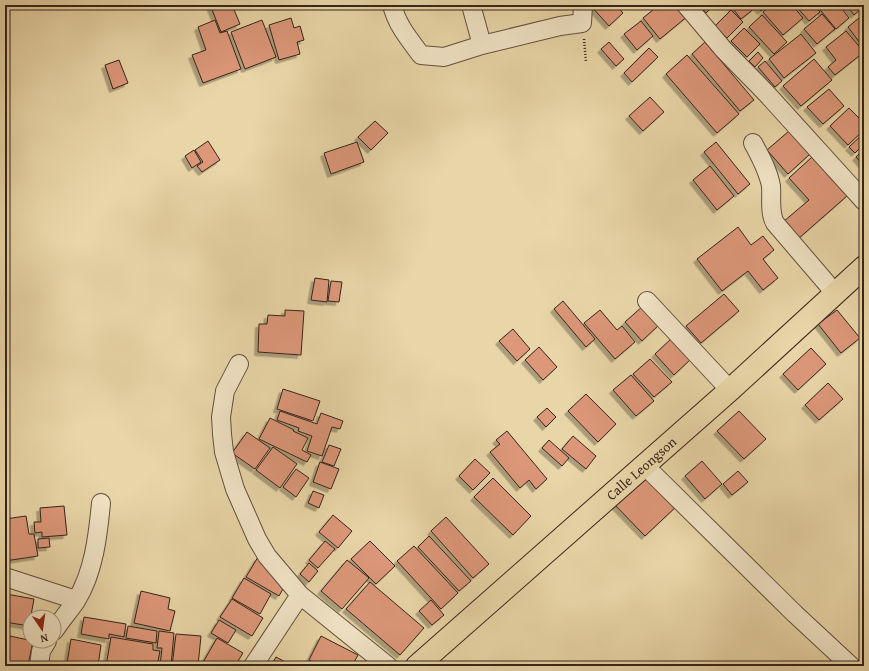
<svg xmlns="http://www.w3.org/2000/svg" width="869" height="671" font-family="'Gentium Book Plus',serif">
<defs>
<filter id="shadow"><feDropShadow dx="-3.5" dy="3.5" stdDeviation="0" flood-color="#0004"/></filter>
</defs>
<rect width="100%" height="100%" fill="#e9d6a8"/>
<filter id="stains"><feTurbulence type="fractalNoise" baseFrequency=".005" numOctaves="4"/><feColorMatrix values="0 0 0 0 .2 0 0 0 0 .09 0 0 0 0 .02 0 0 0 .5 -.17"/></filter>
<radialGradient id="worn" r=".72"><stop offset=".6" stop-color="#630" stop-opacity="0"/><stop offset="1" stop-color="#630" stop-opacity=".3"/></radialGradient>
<path fill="#dd987a" stroke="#35241b" filter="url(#shadow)" d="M210,5H232L240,24L221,32Z
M592,5H616L623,13L609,26L591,6Z
M659,5H680L689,15L660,39L643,18Z
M699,5H714L706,13Z
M730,5H753L755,8L741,19Z
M756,5H764L766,7L761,11Z
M772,5H792L803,18L783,35L763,12Z
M795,5H813L820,12L809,21Z
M816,5H839L849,18L836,29Z
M846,5H864V6L854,15Z
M731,10L743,22L727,38L715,26Z
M822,14L835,29L817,44L804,29Z
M864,14V40L860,43L848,27Z
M762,15L787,42L774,54L749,27Z
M291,18L294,28L300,26L304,40L297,42L300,54L279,60L269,25Z
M215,20L220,33L227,31L241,69L203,83L192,55L206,50L198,27Z
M262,20L276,57L245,69L231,32Z
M641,21L653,36L637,50L624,34Z
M744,28L760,44L747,57L731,41Z
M846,31L864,52L835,75L828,67L836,60L826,47Z
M801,34L816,53L784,78L769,59Z
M609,42L624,59L616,66L601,49Z
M705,42L754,100L740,111L692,54Z
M649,48L658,57L632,82L624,73Z
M758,52L763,58L755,67L749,61Z
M687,55L739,114L717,133L666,74Z
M814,59L832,80L801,106L783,86Z
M119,60L128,83L113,89L105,65Z
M765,61L782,81L775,87L758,67Z
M829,89L844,106L823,124L807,107Z
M650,97L664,112L643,131L629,116Z
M849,108L864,123V130L848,145L830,126Z
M375,121L388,133L371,150L358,137Z
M789,131L810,154L788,174L767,150Z
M864,133V144L855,153L849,147Z
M208,141L220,160L202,172L197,166L203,162L195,150Z
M357,142L364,162L331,174L324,153Z
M716,142L750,184L738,194L704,152Z
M864,149V166L856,157Z
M194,150L201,162L192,168L185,156Z
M812,157L847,196L798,239L783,222L809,200L789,178Z
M710,166L734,196L717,210L693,180Z
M738,227L751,245L763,236L774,250L763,259L778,278L763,290L748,271L722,291L697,259Z
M315,278L329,280L327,302L311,300Z
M331,281L342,282L339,302L328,301Z
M724,294L739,311L701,343L686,326Z
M563,301L595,339L586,347L554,309Z
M643,306L660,324L642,341L625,322Z
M285,310L304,311L301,355L258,352L259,324H267L268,315L285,316Z
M600,310L617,330L622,326L635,342L615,359L584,323Z
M837,310L860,338L841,353L818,324Z
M513,329L530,349L517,361L499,341Z
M672,338L691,359L674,375L655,354Z
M539,347L557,367L543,380L525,360Z
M811,348L826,364L798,390L783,374Z
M650,359L672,382L654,397L633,374Z
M631,375L654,401L636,416L613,390Z
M828,383L843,399L819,420L805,405Z
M283,389L320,401L313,421L277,409Z
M586,394L616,424L598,442L568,411Z
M547,408L556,417L546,427L537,417Z
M280,411L317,424L321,413L343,421L340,429L332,427L322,456L307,451L312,436L298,431L299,428L277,420Z
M739,411L766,439L744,459L717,431Z
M270,418L294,430L293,431L308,438L302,450L311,455L307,462L259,439Z
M507,431L547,479L536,489L529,480L520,488L490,452L500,444L496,440Z
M247,432L270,448L255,469L232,453Z
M573,436L596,456L586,469L562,449Z
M549,440L569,458L562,466L542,448Z
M329,445L341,449L334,466L322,462Z
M273,447L297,464L280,488L256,470Z
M475,459L490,473L473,490L459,476Z
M702,461L722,484L705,499L685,476Z
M320,462L339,469L331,489L313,482Z
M296,469L309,478L296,497L283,487Z
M647,471L679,504L645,536L613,503Z
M738,471L748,482L732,495L723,484Z
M493,478L531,516L513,535L474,497Z
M313,491L324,495L319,508L308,503Z
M64,506L67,535L42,537V532L35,533L34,522H41L40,508Z
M333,515L352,531L338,548L319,532Z
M26,516L29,534H34L38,556L5,561V519Z
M446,517L489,564L473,578L431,531Z
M429,536L471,581L459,591L418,547Z
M49,538L50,547L38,548V539Z
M325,541L335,549L318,568L309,560Z
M370,541L395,566L376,584L351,559Z
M414,546L458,593L441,609L397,561Z
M258,557L288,580L279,596L246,577Z
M347,560L369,578L342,609L321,591Z
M309,563L318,571L309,582L300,574Z
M244,578L271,594L260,614L232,598Z
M370,582L424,628L400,655L346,609Z
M141,591L170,598L168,609L175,611L170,631L134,623Z
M6,594L34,599L29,626L5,622Z
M232,599L263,618L252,636L220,617Z
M431,600L444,615L432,625L419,611Z
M84,617L126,624L124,637L109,634V639L81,634Z
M219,620L236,630L228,643L211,633Z
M128,626L157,631L156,643L126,638Z
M159,631L174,633L171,666H160L162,648H157Z
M176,634L201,636L198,666H172Z
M5,635L9,636L5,654Z
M10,636L33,641L28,665L5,661Z
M321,636L358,655L352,666H321L309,660Z
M111,637L153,644V650L160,651L157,666H106Z
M217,638L243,653L235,666H201Z
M71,639L101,645L98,666H83L67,663Z
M276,657L293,666H271Z"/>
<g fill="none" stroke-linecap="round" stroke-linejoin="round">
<defs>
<path id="minor" d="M392,5C397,25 409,39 421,55L444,57L482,45L560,26L582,23L583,5
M471,5L482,45
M686,5L724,50L767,94L864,201
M753,143C760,156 768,170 771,186C772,198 769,212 775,223L835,293
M647,301L730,390
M239,364L225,391L221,417L222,434L224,452L235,489L257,539L267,556L300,595L388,666
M644,465L795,614L851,666
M5,577L76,600
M54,631C61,620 69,611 76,601C94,572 98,535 101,503
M39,666L41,651L47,641
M253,666L300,595"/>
<g id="major">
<path id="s1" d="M417,666L730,390L864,267"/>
</g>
</defs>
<use href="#minor" stroke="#62503e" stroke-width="20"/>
<use href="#major" stroke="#35241b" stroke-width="24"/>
<path stroke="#35241b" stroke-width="2.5" stroke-dasharray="1 2" stroke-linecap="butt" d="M584,39L586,62"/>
<use href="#minor" stroke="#f1e4c6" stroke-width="18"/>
<use href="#major" stroke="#e9d6a8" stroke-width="22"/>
</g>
<g text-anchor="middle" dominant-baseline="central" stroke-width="4" stroke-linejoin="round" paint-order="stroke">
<g font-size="14" fill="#35241b" stroke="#f1e4c6">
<text stroke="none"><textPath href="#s1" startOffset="299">Calle Leongson</textPath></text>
</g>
</g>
<rect width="869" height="671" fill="none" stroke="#e9d6a8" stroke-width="20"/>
<rect x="6" y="6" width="857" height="659" fill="none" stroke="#35241b" stroke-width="2"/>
<rect x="10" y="10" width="849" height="651" fill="none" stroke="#35241b"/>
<g transform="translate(42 629) rotate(167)"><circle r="19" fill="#f1e4c6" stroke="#a69782"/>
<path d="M0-3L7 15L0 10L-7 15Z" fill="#8f2418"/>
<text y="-6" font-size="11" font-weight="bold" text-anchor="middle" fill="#35241b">N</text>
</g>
<rect width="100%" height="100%" filter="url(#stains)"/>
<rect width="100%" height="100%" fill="url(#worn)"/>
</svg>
